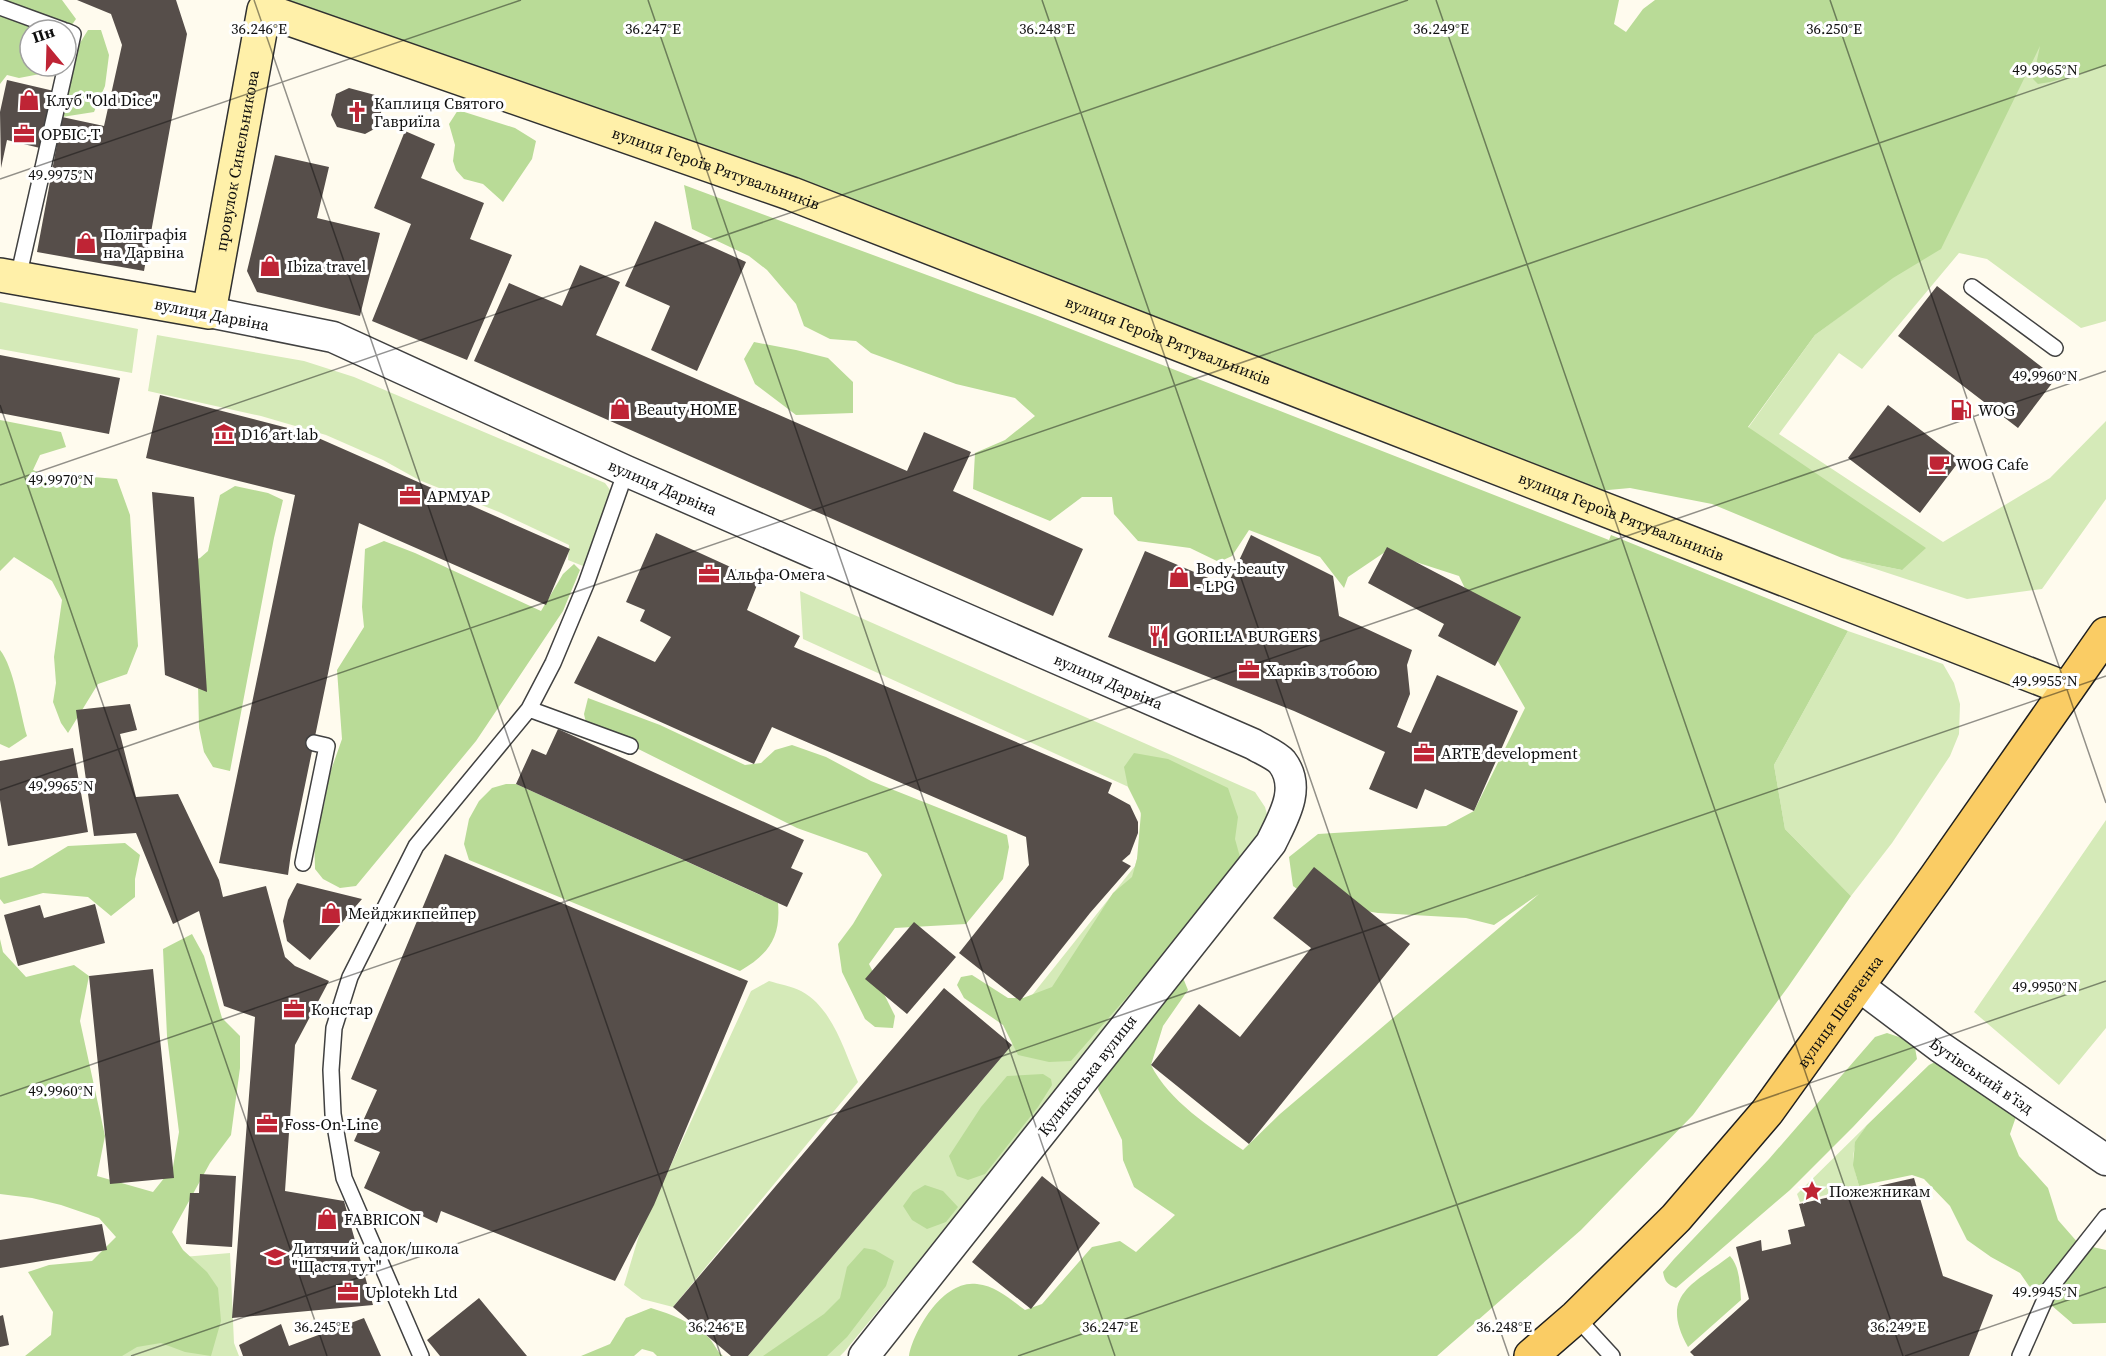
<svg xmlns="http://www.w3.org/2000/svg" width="2106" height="1356" font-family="'Source Serif 4',serif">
<rect width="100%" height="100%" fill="#fffbee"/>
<path fill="#d5eab8" d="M2062,0H2106V321L2081,328L1987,259L1959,253L1862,369L1839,353L1779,434L1943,542L2050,478L2106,421V499L2042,589L1967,599L1842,558L1902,570L1748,428L1815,335L1939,242Z
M0,302L138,329L132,373L0,349Z
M157,335L304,361L354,377L605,483L613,494L588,568L568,560L569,545L499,512L419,480L383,460L326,435L261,416L148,391Z
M800,591L1255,792L1265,807L1270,825L1252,855L845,1351L840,1356H748L1012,1045L1025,1004L1135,866L1144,833L1139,804L1133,789L803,639Z
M1848,631L1943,664L1954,683L1960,704L1959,734L1950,756L1892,843L1851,896L1785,829L1774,765Z
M2106,820V1028L2059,1085L1974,1012Z
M769,981C779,984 791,986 801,991C833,1008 844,1051 858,1082L673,1307L642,1299L624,1285L640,1232L751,991Z
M1867,1125C1850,1149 1851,1158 1859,1186L1800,1202L1797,1194Z
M230,1253L234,1343L239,1356H66L54,1268Z"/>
<path fill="#b9db97" d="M0,0H62L76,19L69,29L66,30H30V66H47L40,74L19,78L7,75L0,84Z
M274,0H1619L1614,24L1626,32L1643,9L1655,0H2106V66L2050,82L2038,84L2033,79L2040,46L1941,249L1893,278L1815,335L1748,427L1926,548L1902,570L1842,558L1712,504L1630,488L1565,494Z
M88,30H101L109,55L105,86L94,112L62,117L75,51Z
M458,110L515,128L536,141L532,159L503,202L483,184L464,179L456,170L453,161L455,145L449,124Z
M684,185L1035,315L1609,540L1611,535L1848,631L1774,765L1785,829L1851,896L1788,987L1693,1115L1581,1230L1437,1356H909C914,1329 944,1279 977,1284C996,1286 1010,1299 1025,1310L1042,1304L1092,1247L1120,1241L1136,1252L1175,1215L1134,1187L1123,1160L1122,1140L1098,1089L1105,1063L1181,973L1188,990L1163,1026L1151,1065C1169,1101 1210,1127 1243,1150L1280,1114L1539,894L1494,925L1466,918L1378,913L1316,903L1293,886L1289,857L1318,834L1446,826L1474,811L1525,708L1488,644L1476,611L1459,576L1385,552L1348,577L1344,588L1320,557L1249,530L1232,556L1219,562L1190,548L1138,541L1114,514L1112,497H1082L1050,521L973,489L975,453L1005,440L1035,416L1015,398L956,384L871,353L856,341L830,339L804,326L796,304L767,270L749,256L692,229Z
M754,342L796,350L828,358L853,382V413L796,415L755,384L744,359Z
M0,420L61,432L66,447L40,455L33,470L55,480L81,476L117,479L130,515L138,646L127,674L98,684L68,733L61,723L53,702L56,683L54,657L62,600L52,581L14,557L0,571Z
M235,486L268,493L283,500L274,538L230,771L213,767L204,752L199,728L197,638L184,564L200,558L208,551L220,495Z
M384,541L415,553L541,611L563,574L574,564L580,570L563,611L476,741L356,886L340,888L323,879L315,869L314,833L324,805L329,776L342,739L337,670L364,627L362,607L365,549Z
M0,650C14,667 20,713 27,736L9,748L0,744Z
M588,698L660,725L745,765L761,763L775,750L792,745L826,757L871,781L1007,835L1009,847L1003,879L966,924L895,928L869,964L895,1016L893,1028L875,1027L865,1019L842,972L838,944L853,924L882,875L867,853L797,828L586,723L584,714Z
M1134,753L1168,759L1228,788L1238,817L1235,839L1240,857L1154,966L1071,1061L1049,1062L1018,1055L1003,1025L964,998L957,985L961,977L972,975L1008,998H1023L1052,987L1113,893L1132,877L1137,859L1141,813L1128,787L1124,767Z
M506,784H516L778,903C781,937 769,954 740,971L469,860L464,844L469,819L479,801L492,788Z
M125,843L140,855L135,879V897L111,916L88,897L43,893L4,904L0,899V878L32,868L68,846Z
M192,934L204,956L222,1018L240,1036V1068L231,1135L210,1163L172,1232L183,1250L207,1272L218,1288L221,1321L211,1356L185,1352L161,1343L137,1347L122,1356H25L51,1335L53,1312L28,1272L49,1265L92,1261L116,1237L99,1218L61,1205L32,1198L0,1194V939L3,952L26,977L74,965L89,976L80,1021L105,1136L97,1176L153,1192L173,1167L179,1132L167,1036L163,949Z
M1887,1033L1902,1038L1915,1048L1917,1059L1853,1127L1790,1190L1676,1288C1667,1284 1665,1282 1663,1272L1674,1259L1769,1159L1875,1037Z
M1945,1057L2018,1111L2010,1134L2019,1156L2048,1188L2058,1220L2079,1244L2106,1250V1323L2073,1324L2029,1286L2020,1273L1991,1257L1967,1240L1950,1206L1924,1179L1912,1175L1859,1186L1853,1165L1855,1142L1867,1125L1929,1065Z
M1043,1074L1051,1079L1052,1085L1038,1107L985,1174L968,1180L957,1176L949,1156L981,1107L1007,1076Z
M925,1185L943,1191L958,1207L946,1222L927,1229L912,1220L903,1206L913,1192Z
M864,1248L875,1250L894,1261L886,1286L847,1337L827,1356H763L824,1314L840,1298L847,1267Z
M1730,1256C1740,1267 1740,1285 1741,1300L1688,1347C1659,1295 1692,1285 1730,1256Z
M651,1308C671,1314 693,1323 708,1337C714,1342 716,1351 723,1356H657L653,1352L642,1349L634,1356H581L610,1344L626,1318Z"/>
<path fill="#564e4a" d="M77,0H176L187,34L144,271L37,252L62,117L104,126L122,45L111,14Z
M7,80L54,91L40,148L7,140L1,168L0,112Z
M349,88L375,95L382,108L378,127L365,134L337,127L331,115L336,94Z
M405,131L435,144L421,178L484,203L470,239L512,255L467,360L372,321L411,224L374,208Z
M275,155L329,167L317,218L380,233L360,316L257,292L247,271Z
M655,221L746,262L697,371L651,350L670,306L625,286Z
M580,265L620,282L596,335L907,471L924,432L971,452L953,491L1083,549L1053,616L474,361L509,283L562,306Z
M1937,286L2056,378L2018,428L1898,336Z
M0,355L120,378L109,434L0,413Z
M160,395L307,433L570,549L546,605L359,523L291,853L288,875L219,863L295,495L146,458Z
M1888,405L1960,460L1920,513L1848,458Z
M152,492L194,497L207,692L165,675Z
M656,533L759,580L747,610L800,636L794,647L1112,783L1108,793L1130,805L1138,822V833L1130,854L1122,861L1131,866L1090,913L1020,1001L959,953L1029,865L1026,837L772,727L754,764L574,683L598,636L655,662L671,637L640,621L645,610L626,602Z
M1251,535L1333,576L1339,616L1412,650L1407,665L1410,694L1397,727L1411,733L1437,675L1518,711L1474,811L1425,789L1417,809L1369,789L1385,752L1294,711L1108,637L1145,551L1227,586Z
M1387,547L1521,617L1495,666L1438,636L1444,624L1368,583Z
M130,704L137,730L120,734L136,797L178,794L219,880L223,897L266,886L285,957L295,966L329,981L295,1045L285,1191L344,1201L373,1305L232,1318L255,1017L224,1006L199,911L173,924L136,833L94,836L76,710Z
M558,729L804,840L791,868L803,873L787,907L516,784L532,749L546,755Z
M73,748L88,832L8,846L0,800V761Z
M445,854L748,981L654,1205L615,1281L441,1211L437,1223L364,1188L380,1152L354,1141L377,1090L351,1079Z
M1314,867L1410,944L1249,1144L1151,1065L1199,1004L1240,1037L1311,948L1273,918Z
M297,883L362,899L310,960L287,941L283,921L288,900Z
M95,904L105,943L18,966L4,915L40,905L44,918Z
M914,922L956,957L907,1014L865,979Z
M153,969L174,1178L110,1184L89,976Z
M944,988L1012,1045L748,1356H731L673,1307Z
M200,1174L236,1176L232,1247L186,1244L190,1193H199Z
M1042,1176L1100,1223L1031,1309L972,1262Z
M1914,1178L1943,1276L1993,1295L1969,1356H1694L1690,1352L1749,1299L1736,1247L1761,1240L1762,1251L1791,1244L1788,1230L1805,1226L1799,1204Z
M102,1224L107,1250L0,1268V1240Z
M479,1298L527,1356H440L427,1340Z
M3,1315L9,1345L0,1347V1316Z
M364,1318L381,1356H243L239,1345L281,1324L289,1346Z"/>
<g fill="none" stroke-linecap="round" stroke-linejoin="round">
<defs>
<path id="lane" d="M0,7L63,30
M66,31L73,34L66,66
M18,278L66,66
M1972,287L2055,348
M529,709L630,746
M303,863L327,746L314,743
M1576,1317L1612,1356
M421,1356L344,1178L333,1114L331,1070L334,1028L350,977L416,846L529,709L553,663L586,584L626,471
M2020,1356L2050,1288L2106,1217"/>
<g id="street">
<path id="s1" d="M209,312L333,337L626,471L1253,744C1261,749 1276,755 1282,762C1302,788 1283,818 1271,843L864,1356"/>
<path id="s2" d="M1859,986L1940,1047L2106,1160"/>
</g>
<g id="secondary">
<path id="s3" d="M0,275L209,312L264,10L792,194L2067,689"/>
</g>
<g id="primary">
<path id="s4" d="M1531,1356L1576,1317L1676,1218L1767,1112L1936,877L2106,634"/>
</g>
</defs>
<use href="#lane" stroke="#414141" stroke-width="18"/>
<use href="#street" stroke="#414141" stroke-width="33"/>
<use href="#secondary" stroke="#303030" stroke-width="36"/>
<use href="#primary" stroke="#1f1f1f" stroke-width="36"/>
<use href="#lane" stroke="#fff" stroke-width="15"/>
<use href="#street" stroke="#fff" stroke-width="30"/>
<use href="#secondary" stroke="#fff0a9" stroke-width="33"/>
<use href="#primary" stroke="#facc64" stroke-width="33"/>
</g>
<path fill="none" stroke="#0e0e0e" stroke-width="1.5" stroke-opacity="0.45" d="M254,0L721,1356M648,0L1115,1356M1042,0L1509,1356M1436,0L1903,1356M1830,0L2106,803M0,179L521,0M0,405L327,1356M0,485L1408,0M0,790L2106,65M0,1096L2106,371M131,1356L2106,676M1018,1356L2106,981M1905,1356L2106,1287"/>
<defs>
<symbol id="shop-bare" viewBox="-9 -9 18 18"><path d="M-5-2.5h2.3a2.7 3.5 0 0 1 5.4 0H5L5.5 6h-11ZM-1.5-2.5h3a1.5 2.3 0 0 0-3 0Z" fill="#bf2435" stroke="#fff" stroke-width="2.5" paint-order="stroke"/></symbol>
<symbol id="church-bare" viewBox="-9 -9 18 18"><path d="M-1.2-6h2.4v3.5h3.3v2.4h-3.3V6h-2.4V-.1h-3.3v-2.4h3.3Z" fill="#bf2435" stroke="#fff" stroke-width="2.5" paint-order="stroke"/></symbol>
<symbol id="office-bare" viewBox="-9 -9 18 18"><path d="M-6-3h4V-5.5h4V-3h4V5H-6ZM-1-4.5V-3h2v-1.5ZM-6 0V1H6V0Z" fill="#bf2435" stroke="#fff" stroke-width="2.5" paint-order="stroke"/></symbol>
<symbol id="fuel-bare" viewBox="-9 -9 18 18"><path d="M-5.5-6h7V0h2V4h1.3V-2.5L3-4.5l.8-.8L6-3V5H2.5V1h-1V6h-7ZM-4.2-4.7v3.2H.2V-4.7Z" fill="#bf2435" stroke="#fff" stroke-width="2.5" paint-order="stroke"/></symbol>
<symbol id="museum-bare" viewBox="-9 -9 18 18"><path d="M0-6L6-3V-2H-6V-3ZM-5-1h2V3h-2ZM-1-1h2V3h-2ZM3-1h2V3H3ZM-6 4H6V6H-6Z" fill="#bf2435" stroke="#fff" stroke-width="2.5" paint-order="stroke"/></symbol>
<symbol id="cafe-bare" viewBox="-9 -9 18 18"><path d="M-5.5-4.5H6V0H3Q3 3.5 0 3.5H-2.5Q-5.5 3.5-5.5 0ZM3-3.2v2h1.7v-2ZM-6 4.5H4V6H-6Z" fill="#bf2435" stroke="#fff" stroke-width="2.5" paint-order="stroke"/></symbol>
<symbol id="restaurant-bare" viewBox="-9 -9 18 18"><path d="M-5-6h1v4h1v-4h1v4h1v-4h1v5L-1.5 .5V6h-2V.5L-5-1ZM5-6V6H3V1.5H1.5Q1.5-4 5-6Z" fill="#bf2435" stroke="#fff" stroke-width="2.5" paint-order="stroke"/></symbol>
<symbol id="sight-bare" viewBox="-9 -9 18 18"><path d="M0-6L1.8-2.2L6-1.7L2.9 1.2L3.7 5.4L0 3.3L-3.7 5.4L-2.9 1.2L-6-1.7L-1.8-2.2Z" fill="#bf2435" stroke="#fff" stroke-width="2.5" paint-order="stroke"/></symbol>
<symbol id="school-bare" viewBox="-9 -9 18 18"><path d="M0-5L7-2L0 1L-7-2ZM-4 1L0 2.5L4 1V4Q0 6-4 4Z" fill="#bf2435" stroke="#fff" stroke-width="2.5" paint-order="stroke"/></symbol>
</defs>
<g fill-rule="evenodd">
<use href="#shop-bare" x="14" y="85" width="30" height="30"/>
<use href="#church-bare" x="342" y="97" width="30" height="30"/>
<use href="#office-bare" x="9" y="119" width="30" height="30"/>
<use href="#shop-bare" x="71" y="228" width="30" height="30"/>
<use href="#shop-bare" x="255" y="251" width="30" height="30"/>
<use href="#shop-bare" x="605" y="394" width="30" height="30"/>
<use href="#fuel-bare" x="1946" y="395" width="30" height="30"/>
<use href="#museum-bare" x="209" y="419" width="30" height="30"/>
<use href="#cafe-bare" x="1924" y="449" width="30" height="30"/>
<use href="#office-bare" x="395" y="481" width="30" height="30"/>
<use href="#office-bare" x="694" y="559" width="30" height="30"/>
<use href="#shop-bare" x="1164" y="562" width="30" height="30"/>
<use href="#restaurant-bare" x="1144" y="621" width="30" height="30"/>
<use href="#office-bare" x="1234" y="655" width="30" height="30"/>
<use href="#office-bare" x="1409" y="738" width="30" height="30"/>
<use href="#shop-bare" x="316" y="898" width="30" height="30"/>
<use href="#office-bare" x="279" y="994" width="30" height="30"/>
<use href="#office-bare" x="252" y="1109" width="30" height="30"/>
<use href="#sight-bare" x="1797" y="1176" width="30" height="30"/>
<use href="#shop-bare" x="312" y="1204" width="30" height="30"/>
<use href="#school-bare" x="260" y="1242" width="30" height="30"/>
<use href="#office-bare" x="333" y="1277" width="30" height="30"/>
</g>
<g text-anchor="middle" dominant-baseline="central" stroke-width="6" stroke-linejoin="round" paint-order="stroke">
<g font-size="16" fill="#0e0e0e" stroke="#fff" text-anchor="start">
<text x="46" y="100">Клуб "Old Dice"</text>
<text x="374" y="103">Каплиця Святого<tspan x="374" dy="18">Гавриїла</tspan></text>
<text x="41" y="134">ОРБІС-Т</text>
<text x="103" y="234">Поліграфія<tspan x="103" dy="18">на Дарвіна</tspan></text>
<text x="287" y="266">Ibiza travel</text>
<text x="637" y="409">Beauty HOME</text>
<text x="1978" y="410">WOG</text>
<text x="241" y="434">D16 art lab</text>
<text x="1956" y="464">WOG Cafe</text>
<text x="427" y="496">АРМУАР</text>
<text x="1196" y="568">Body-beauty<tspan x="1196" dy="18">- LPG</tspan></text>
<text x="726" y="574">Альфа-Омега</text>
<text x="1176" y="636">GORILLA BURGERS</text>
<text x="1266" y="670">Харків з тобою</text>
<text x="1441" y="753">ARTE development</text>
<text x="348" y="913">Мейджикпейпер</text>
<text x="311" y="1009">Констар</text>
<text x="284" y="1124">Foss-On-Line</text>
<text x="1829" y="1191">Пожежникам</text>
<text x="344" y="1219">FABRICON</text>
<text x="292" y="1248">Дитячий садок/школа<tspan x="292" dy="18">"Щастя тут"</tspan></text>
<text x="365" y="1292">Uplotekh Ltd</text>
</g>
<g font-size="16" fill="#0e0e0e" stroke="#fff">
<text stroke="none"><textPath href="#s3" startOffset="366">провулок Синельникова</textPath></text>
<text stroke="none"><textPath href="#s3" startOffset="998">вулиця Героїв Рятувальників</textPath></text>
<text transform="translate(212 314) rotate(11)">вулиця Дарвіна</text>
<text stroke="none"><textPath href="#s3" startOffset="1482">вулиця Героїв Рятувальників</textPath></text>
<text stroke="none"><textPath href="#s1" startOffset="489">вулиця Дарвіна</textPath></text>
<text stroke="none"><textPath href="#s3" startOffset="1968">вулиця Героїв Рятувальників</textPath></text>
<text stroke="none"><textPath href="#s1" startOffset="975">вулиця Дарвіна</textPath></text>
<text stroke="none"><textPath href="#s4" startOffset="464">вулиця Шевченка</textPath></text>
<text stroke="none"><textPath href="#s2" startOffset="152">Бутівський в’їзд</textPath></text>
<text transform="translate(1087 1075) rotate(-52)">Куликівська вулиця</text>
</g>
</g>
<g font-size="15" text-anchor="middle" fill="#0e0e0e" stroke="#fff" stroke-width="6" stroke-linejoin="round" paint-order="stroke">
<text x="259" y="34">36.246°E</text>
<text x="653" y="34">36.247°E</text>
<text x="1047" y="34">36.248°E</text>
<text x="1441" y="34">36.249°E</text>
<text x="1834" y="34">36.250°E</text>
<text x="2045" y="75">49.9965°N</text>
<text x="61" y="180">49.9975°N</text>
<text x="2045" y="381">49.9960°N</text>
<text x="61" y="485">49.9970°N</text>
<text x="2045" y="686">49.9955°N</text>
<text x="61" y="791">49.9965°N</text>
<text x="2045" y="992">49.9950°N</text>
<text x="61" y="1096">49.9960°N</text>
<text x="2045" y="1297">49.9945°N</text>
<text x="322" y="1332">36.245°E</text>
<text x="716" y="1332">36.246°E</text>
<text x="1110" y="1332">36.247°E</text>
<text x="1504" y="1332">36.248°E</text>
<text x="1898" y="1332">36.249°E</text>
</g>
<g transform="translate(48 48) rotate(341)"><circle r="28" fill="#ffffff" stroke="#9f9f9f" stroke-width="1.5"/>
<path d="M0-4.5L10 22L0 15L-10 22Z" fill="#bf2435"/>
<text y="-9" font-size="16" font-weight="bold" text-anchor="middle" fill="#0e0e0e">Пн</text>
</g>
</svg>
